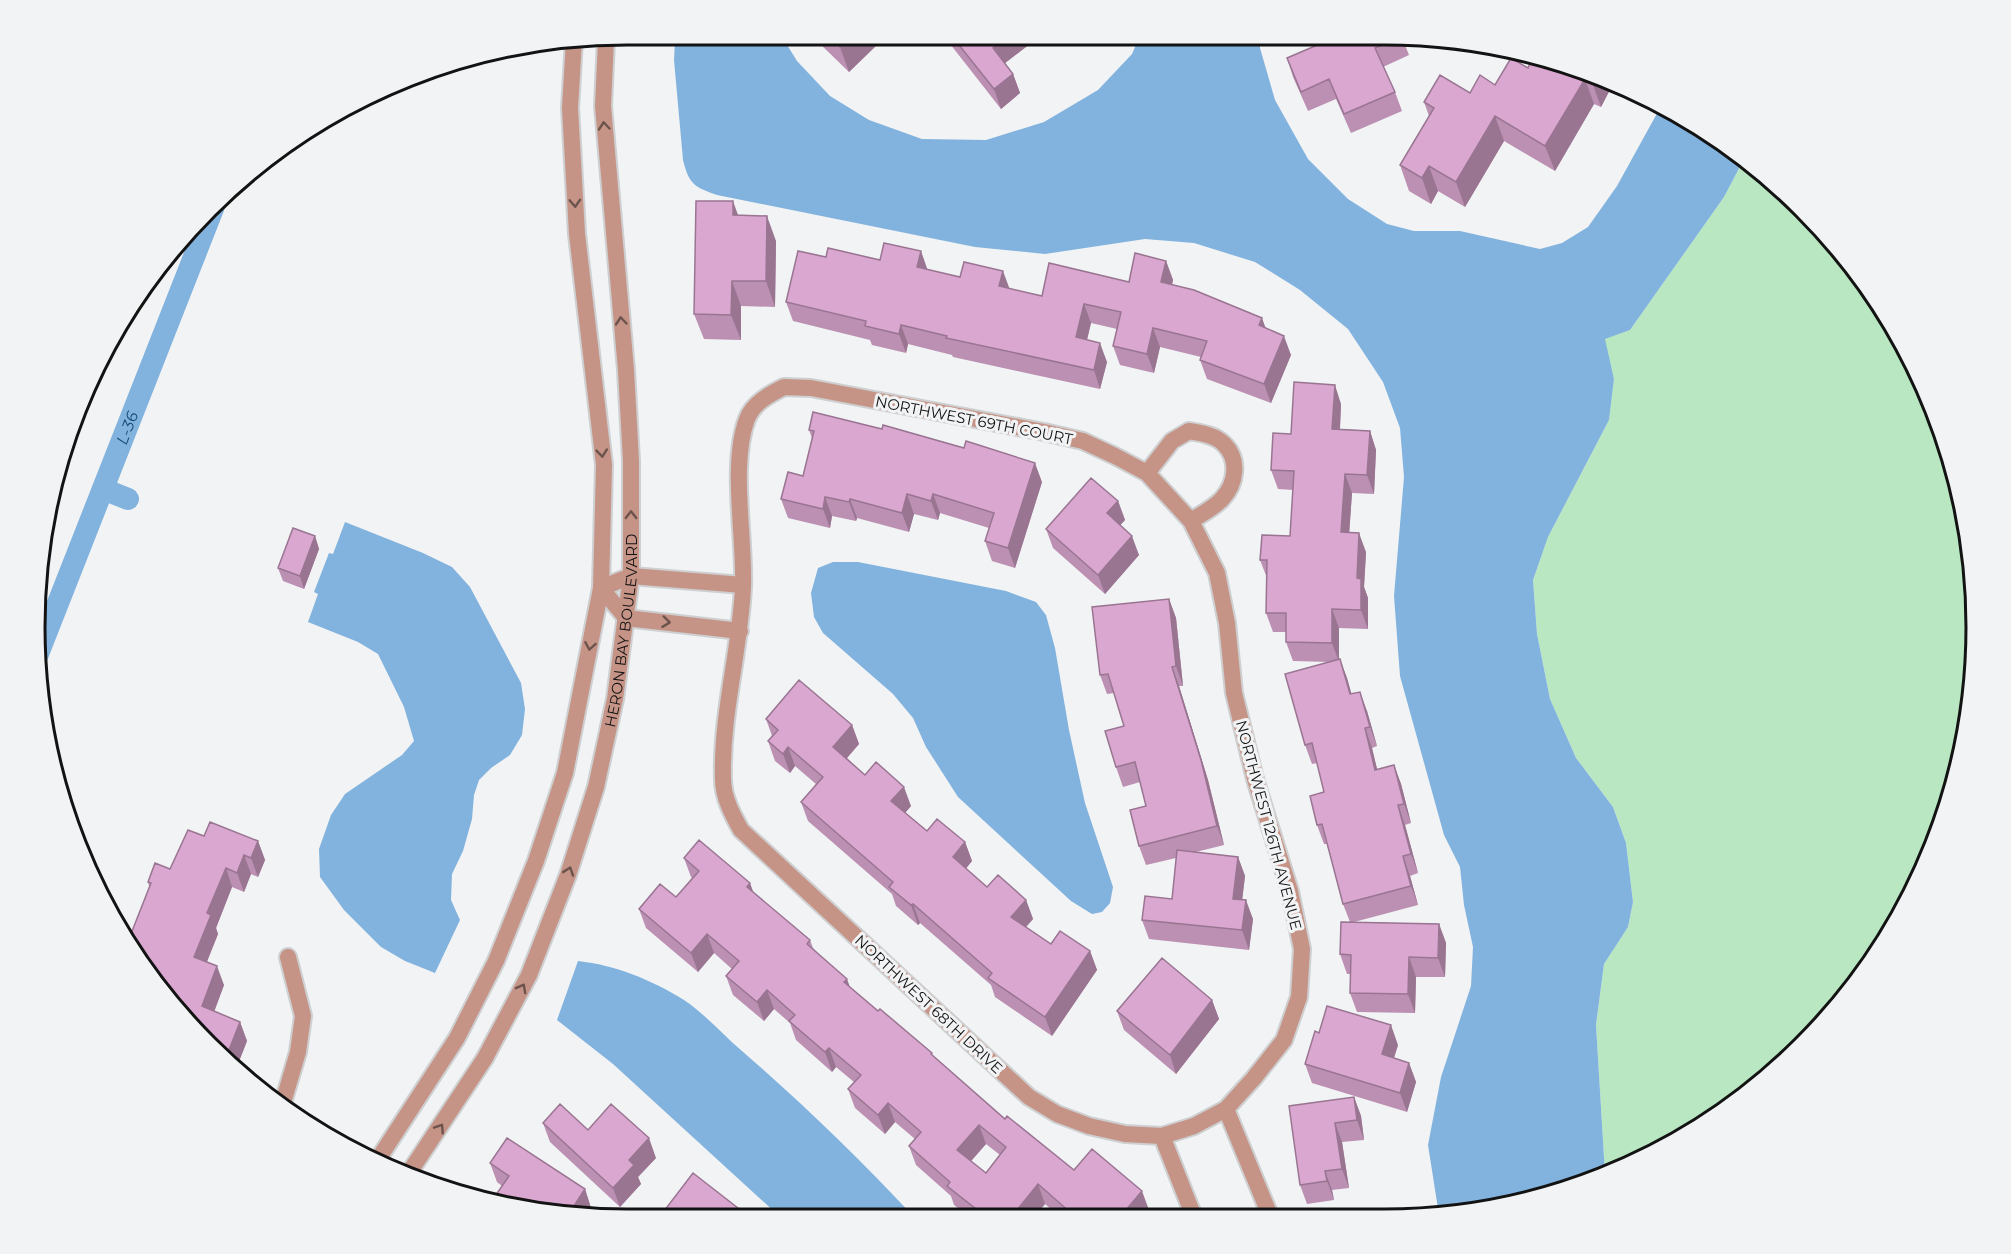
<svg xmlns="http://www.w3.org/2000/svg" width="2011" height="1254" font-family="Montserrat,sans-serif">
<rect width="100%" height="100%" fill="#f2f3f4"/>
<path fill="#b8e7c2" d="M1745,157L1830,237L1897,331L1945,437L1971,550L1975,666L1956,781L1915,889L1854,988L1774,1073L1680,1140L1605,1174L1596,1025L1604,964L1628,927L1633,902L1626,843L1613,807L1576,758L1550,699L1537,634L1533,580L1548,537L1609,420L1614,379L1604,339L1630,330L1724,197Z"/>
<path fill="#82b3de" d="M675,40H784L797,61L830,96L869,120L922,139L986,140L1044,122L1098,90L1132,54L1138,40H1260V48L1275,100L1308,159L1348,199L1387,224L1414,231H1460L1540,249L1562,243L1588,227L1617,186L1660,108L1745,157L1724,197L1630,330L1605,339L1614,379L1609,420L1548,537L1533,580L1537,634L1550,699L1576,758L1613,807L1626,843L1633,902L1628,927L1604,964L1596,1025L1605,1174L1574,1188L1439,1215L1428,1145L1441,1077L1471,986L1473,947L1464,905L1460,867L1444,835L1400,676L1394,596L1404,477L1400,428L1383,382L1348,329L1300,290L1255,262L1194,243L1145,239L1045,254L975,247L717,195C694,187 689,184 683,160L674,60Z
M345,522L423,553L452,567L470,587L521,683L525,709L522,735L510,755L491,768L479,780L474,795L472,819L463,851L452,874L451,900L460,920L435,973L405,961L381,947L344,910L320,877L319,849L331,815L345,794L402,755L414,741L404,707L378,654L358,642L308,622L318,594L314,592L329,553L333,554Z
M833,562H858L1006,591L1036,602L1046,615L1055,648L1069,730L1085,803L1113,887L1110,903L1102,912L1092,914L1071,901L958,797L926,747L913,718L893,694L823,633L814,617L811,593L818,568Z
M578,961C615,965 652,980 684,1000C705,1014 723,1035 742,1051C802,1103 859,1158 913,1216L778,1215L613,1064L557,1020Z"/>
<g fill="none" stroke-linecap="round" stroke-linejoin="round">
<g stroke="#82b3de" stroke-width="22">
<path d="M103,489L128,499"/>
<path id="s1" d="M38,654L216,201"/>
</g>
<defs>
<path id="minor" d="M784,387L811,388L1044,432L1083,441L1115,456L1147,473L1191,521L1217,573L1227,623L1234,693L1255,779L1290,891L1302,949L1299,997L1284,1040L1254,1078L1226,1109L1194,1126L1162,1136L1125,1134L1089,1126L1057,1114L1029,1097L741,830C732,814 723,797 723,779C721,714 740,652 743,587C745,537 730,464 747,419C753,403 770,394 784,387Z
M1147,473L1172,441L1189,431C1201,433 1215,435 1224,444C1240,460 1236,484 1222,499C1214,508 1201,514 1191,521
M740,631L626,618L601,588L631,576L743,585
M282,1106L298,1052L303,1016L288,957
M1226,1109L1271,1218
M1162,1136L1194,1217"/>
<g id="tertiary">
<path d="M377,1161L457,1038L496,961L536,861L565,773L601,588L604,465L577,234L570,108L574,40"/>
<path id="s2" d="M407,1176L485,1058L529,975L568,875L596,787L615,699L631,576V461L626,370L603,106L606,40"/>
</g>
</defs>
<use href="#minor" stroke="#cecfd0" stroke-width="20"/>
<use href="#tertiary" stroke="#cecfd0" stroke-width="20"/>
<use href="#minor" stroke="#c69487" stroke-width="16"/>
<use href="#tertiary" stroke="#c69487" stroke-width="16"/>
</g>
<path fill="#bb90b3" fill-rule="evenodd" d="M816,40H882L849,72Z
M947,40H1035L1005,63L1013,74L1020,93L1001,109Z
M1329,40H1403L1409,55L1383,67L1395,92L1402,111L1351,133L1336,99L1308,111L1293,77L1287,58Z
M1528,68L1611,80L1614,82L1601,107L1594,104L1555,171L1504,141L1465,207L1438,191L1431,204L1409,191L1400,165L1429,116L1424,102L1470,93L1495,85Z
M738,215L776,241L775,307L741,306V340L704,339L694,314Z
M826,257L880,260L928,270L1042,296L1129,282L1166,261L1173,280L1172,285L1266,328L1291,355L1271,403L1207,379L1200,360L1201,357L1160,347L1154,373L1120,365L1113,346L1117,329L1091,323L1087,340L1107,362L1100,389L953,357L952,355L908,344L906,353L872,345L870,340L793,321L786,302Z
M1341,404L1340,429L1370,431L1376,450L1374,494L1352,493L1349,533L1366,552L1364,587L1368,598V629L1339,628V659L1347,678L1351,694L1367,711L1377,746L1372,748L1377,770L1394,765L1401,784L1411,823L1405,825L1418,873L1410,876L1418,905L1354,922L1439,924L1446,943L1445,977H1416L1415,1013L1357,1012L1350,993V974H1347L1340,954L1350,922L1343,904L1327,844H1324L1317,825L1324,792L1317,763L1312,764L1305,745L1329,662L1293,661L1286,642V632H1273L1266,613L1267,578L1260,560L1290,536L1293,490L1278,489L1271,470L1291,434Z
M809,430L1042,482L1015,568L992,561L985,541L989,528L940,513L938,520L914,514L909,532L857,518L856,521L832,516L830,528L788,518L781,499L803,476L812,438Z
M1118,501L1125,520L1120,525L1139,555L1105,594L1053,548L1046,529Z
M315,536L319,549L304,589L283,581L278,568Z
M1169,599L1176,618L1183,686H1179L1208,780L1224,845L1196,852L1238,857L1245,876L1242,900L1253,919L1249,950L1149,939L1142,920L1172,899L1176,858L1146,865L1139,846L1146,806L1140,782L1123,787L1116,767L1124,726L1114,693L1107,694L1100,675Z
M766,719L852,725L859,744L847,758L865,775L911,806L905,813L927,831L965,842L972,861L966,868L987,887L1026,900L1033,919L1026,927L1051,944L1090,951L1097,970L1052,1036L995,997L991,985L920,923L918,925L896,906L892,894L808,821L801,802L816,784L795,766L790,773L775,761L768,741L772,736Z
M204,836L258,841L265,860L258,877L251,874L244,892L232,887L216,928L218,934L207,962L224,985L214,1011L240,1022L247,1041L236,1069L182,1018L148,882L170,869Z
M684,858L754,893L810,940L813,948L850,987L933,1056L1005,1119L1074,1170L1149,1210L1143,1217H1060L1045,1204L1034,1217L968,1216L954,1205L951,1196L916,1165L909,1146L915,1139L895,1122L885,1134L855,1108L848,1089L854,1082L836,1067L832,1072L796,1040L790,1023L774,1009L764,1021L733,995L726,976L732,969L714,953L698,972L646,928L639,909L676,897L692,878L691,877ZM986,1144L1000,1155L986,1173L971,1161Z
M1212,1000L1219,1019L1176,1074L1124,1030L1117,1011Z
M1319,1033L1398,1045L1394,1058L1409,1063L1416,1082L1407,1112L1312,1083L1305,1064Z
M1354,1097L1361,1116L1364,1140L1342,1142L1349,1188L1332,1190L1334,1200L1307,1204L1300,1185L1289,1106Z
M543,1123L588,1130L656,1158L638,1177L641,1184L620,1207L550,1142Z
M490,1163L585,1189L591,1208L502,1186L497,1182Z"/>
<path fill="#997592" d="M847,40H882L849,72L840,47Z
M1003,40H1035L1000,67L993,48Z
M1013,74L1020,93L1001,109L994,89Z
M1596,76L1611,80L1614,82L1601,107L1592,82Z
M1585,79L1594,104L1555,171L1545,146Z
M1495,116L1504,141L1465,207L1456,182Z
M1429,166L1438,191L1431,204L1422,178Z
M733,201L742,226L733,215Z
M767,216L776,241L775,307L766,281Z
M921,251L928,271L917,267Z
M1166,261L1173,280L1168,302L1161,282Z
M1003,271L1010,290L999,286Z
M732,281L741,306V340L731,315Z
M1084,304L1091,323L1083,356L1076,337Z
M1262,318L1269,337L1259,325Z
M901,325L908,344L906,353L899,334Z
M1153,328L1160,347L1154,373L1147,354Z
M1284,336L1291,355L1271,403L1264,384Z
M1100,343L1107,362L1100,389L1094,370Z
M1335,385L1341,404L1339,448L1332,429Z
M1370,431L1376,450L1374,494L1367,475Z
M1035,463L1042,482L1015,568L1008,548Z
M1345,474L1352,493L1348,551L1341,532Z
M907,494L914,514L909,532L902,513Z
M933,494L940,513L938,520L931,501Z
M825,497L832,516L830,528L823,509Z
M850,499L857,518L856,521L849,502Z
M1118,501L1125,520L1114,532L1107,513Z
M1359,533L1366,552L1364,587L1368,598V629L1361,610L1357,578Z
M315,536L319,549L304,589L300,576Z
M1132,536L1139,555L1105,594L1098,575Z
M1169,599L1176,618L1183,686L1176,666Z
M1332,609L1339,628V662L1332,643Z
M1340,659L1347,678L1357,713L1350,694Z
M1172,667L1179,686L1208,780L1224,845L1217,826Z
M1360,692L1367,711L1377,746L1370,727Z
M852,725L859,744L840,766L833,747Z
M1365,728L1372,748L1382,789L1375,770Z
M788,747L795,766L790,773L783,754Z
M1394,765L1401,784L1411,823L1404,804Z
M904,787L911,806L898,821L891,801Z
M1398,805L1405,825L1418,873L1411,854Z
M258,841L265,860L258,877L251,858Z
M965,842L972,861L960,876L953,857Z
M244,855L251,874L244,892L237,873Z
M1403,856L1410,876L1418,905L1411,886Z
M1238,857L1245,876L1240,918L1233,899Z
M226,868L232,887L216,928L218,934L201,976L194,957L207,913Z
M750,883L757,902L747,887Z
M1026,900L1033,919L1018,936L1011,917Z
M1246,900L1253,919L1249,950L1242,930Z
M913,904L920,923L918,925L911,905Z
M1439,924L1446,943L1445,977L1438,958Z
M707,934L714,953L698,972L691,953Z
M1090,951L1097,970L1052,1036L1045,1017Z
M1409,957L1416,977L1415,1013L1408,994Z
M217,966L224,985L209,1026L202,1006Z
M847,979L854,998L844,982Z
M767,990L774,1009L764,1021L757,1002Z
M1212,1000L1219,1019L1176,1074L1170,1055Z
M240,1022L247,1041L236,1069L230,1063L227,1055Z
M1391,1025L1398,1045L1389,1073L1382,1054Z
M829,1048L836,1067L832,1072L825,1052Z
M1409,1063L1416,1082L1407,1112L1400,1093Z
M1354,1097L1361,1116L1364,1140L1357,1120Z
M888,1103L895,1122L885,1134L878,1115Z
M1335,1123L1342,1142L1349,1188L1342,1169Z
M979,1125L986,1144L964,1169L957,1150Z
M649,1138L656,1158L638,1177L641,1184L620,1207L613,1188L629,1160Z
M1325,1171L1332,1190L1334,1200L1327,1181Z
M1038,1184L1045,1204L1034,1217L1012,1216Z
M585,1189L591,1208L587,1215H568Z
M1142,1191L1149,1210L1143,1217H1120Z"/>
<path fill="#daa7d0" stroke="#997592" stroke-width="1.5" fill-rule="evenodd" d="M832,40H847L840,47Z
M955,40H1003L993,48L1013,74L994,89Z
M1329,40H1395L1375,48L1395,92L1344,114L1329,79L1301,92L1287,58Z
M1511,58L1528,68L1532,59L1596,76L1592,82L1585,79L1545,146L1495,116L1456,182L1429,166L1422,178L1400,165L1434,108L1424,102L1440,75L1470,93L1480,75L1495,85Z
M696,201H733V215L767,216L766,281H732L731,315L694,314Z
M884,243L921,251L917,267L960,277L964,262L1003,271L999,286L1042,296L1049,263L1129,282L1135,253L1166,261L1161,282L1194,290L1262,318L1259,325L1284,336L1264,384L1200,360L1207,341L1153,328L1147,354L1113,346L1121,312L1084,304L1076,337L1100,343L1094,370L946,338L947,336L901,325L899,334L865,326L866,321L786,302L798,251L826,257L828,248L880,260Z
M1294,382L1335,385L1332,429L1370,431L1367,475L1345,474L1341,532L1359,533L1357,578L1361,579V610L1332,609V643L1286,642V613H1266L1267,560H1260L1262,535L1290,536L1294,471L1271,470L1273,433L1291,434Z
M813,412L882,429L883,425L964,448L966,441L1035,463L1008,548L985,541L994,513L933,494L931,501L907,494L902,513L850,499L849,502L825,497L823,509L781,499L788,472L803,476L814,431L809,430Z
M1091,478L1118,501L1107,513L1132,536L1098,575L1046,529Z
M293,528L315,536L300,576L278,568Z
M1169,599L1176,666L1172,667L1201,760L1217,826L1139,846L1130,810L1146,806L1135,762L1116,767L1105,731L1124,726L1108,674L1100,675L1092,607Z
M1340,659L1350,694L1360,692L1370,727L1365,728L1375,770L1394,765L1404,804L1398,805L1411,854L1403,856L1411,886L1343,904L1322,824L1317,825L1310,796L1324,792L1312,743L1305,745L1285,674Z
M799,680L852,725L833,747L865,775L876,762L904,787L891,801L927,831L937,819L965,842L953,857L987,887L998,875L1026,900L1011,917L1051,944L1060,931L1090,951L1045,1017L988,978L992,973L913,904L911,905L889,887L893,882L801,802L823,777L788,747L783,754L768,741L778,730L766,719Z
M210,822L258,841L251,858L244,855L237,873L226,868L207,913L211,915L194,957L217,966L202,1006L240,1022L227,1055L219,1053L182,1018L134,956L127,944L151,883L148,882L155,863L170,869L188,830L204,836Z
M699,840L750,883L747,887L810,940L807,944L847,979L844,982L878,1011L880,1009L932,1053L931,1054L1005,1119L1007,1116L1074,1170L1092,1149L1142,1191L1120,1217H1068L1071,1213L1038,1184L1012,1216H985L947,1186L950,1182L909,1146L921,1132L888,1103L878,1115L848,1089L861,1075L829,1048L825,1052L789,1021L795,1015L767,990L757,1002L726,976L739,961L707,934L691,953L639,909L660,884L676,897L699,871L684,858ZM979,1125L1006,1147L986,1173L957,1150Z
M1177,850L1238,857L1233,899L1246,900L1242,930L1142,920L1145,896L1172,899Z
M1341,922L1439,924L1438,958L1409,957L1408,994L1350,993L1351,955L1340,954Z
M1162,958L1212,1000L1170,1055L1117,1011Z
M1327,1006L1391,1025L1382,1054L1409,1063L1400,1093L1305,1064L1315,1031L1319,1033Z
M1354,1097L1357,1120L1335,1123L1342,1169L1325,1171L1327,1181L1300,1185L1289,1106Z
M560,1104L588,1130L611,1104L649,1138L629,1160L634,1165L613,1188L543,1123Z
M507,1138L585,1189L568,1215L550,1214L493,1199L509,1176L490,1163Z
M693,1173L743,1212L742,1214L744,1215H661Z
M1326,1212L1371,1218H1325Z"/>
<defs><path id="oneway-chevron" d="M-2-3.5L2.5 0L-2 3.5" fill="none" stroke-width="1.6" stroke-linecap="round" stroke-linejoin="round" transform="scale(1.5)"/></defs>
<g stroke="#6c544d">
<use href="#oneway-chevron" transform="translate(604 126) rotate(-95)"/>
<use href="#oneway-chevron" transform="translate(575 203) rotate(87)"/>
<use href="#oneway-chevron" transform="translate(621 321) rotate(-95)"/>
<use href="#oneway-chevron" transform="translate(602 453) rotate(84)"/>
<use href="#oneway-chevron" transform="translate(631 515) rotate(-90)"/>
<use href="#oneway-chevron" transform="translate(666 622) rotate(7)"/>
<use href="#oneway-chevron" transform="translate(590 646) rotate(100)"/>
<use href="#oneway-chevron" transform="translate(569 871) rotate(-71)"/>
<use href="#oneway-chevron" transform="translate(522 988) rotate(-62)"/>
<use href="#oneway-chevron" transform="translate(440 1128) rotate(-57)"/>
</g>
<g text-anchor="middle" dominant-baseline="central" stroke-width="6" stroke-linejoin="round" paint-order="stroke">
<g font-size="15" fill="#131313" stroke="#f2f3f4">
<text transform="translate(974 420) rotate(11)">NORTHWEST 69TH COURT</text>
<text stroke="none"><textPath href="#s2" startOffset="594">HERON BAY BOULEVARD</textPath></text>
<text transform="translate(1269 825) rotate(75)">NORTHWEST 126TH AVENUE</text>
<text transform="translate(929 1004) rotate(43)">NORTHWEST 68TH DRIVE</text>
</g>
<g font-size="16" font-style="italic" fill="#174e77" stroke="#f2f3f4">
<text stroke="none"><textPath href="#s1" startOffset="243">L-36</textPath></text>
</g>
</g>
<path d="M0 0H2011V1254H0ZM627 45H1384A582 582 0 0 1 1966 627V627A582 582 0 0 1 1384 1209H627A582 582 0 0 1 45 627V627A582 582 0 0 1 627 45Z" fill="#f2f3f4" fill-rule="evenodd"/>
<path fill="none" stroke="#131313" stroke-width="3" d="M627 45H1384A582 582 0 0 1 1966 627V627A582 582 0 0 1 1384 1209H627A582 582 0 0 1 45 627V627A582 582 0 0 1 627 45Z"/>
</svg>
